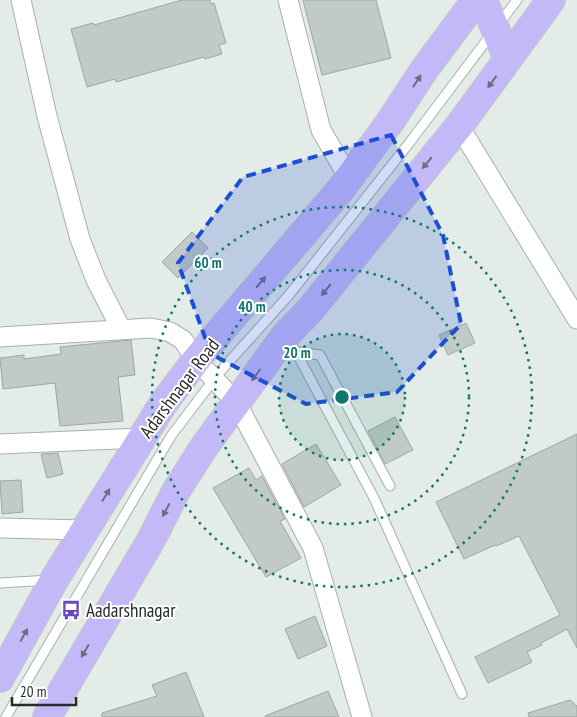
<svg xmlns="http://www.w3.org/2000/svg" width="577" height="717" font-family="'PT Sans Narrow',sans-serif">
<rect width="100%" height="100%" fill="#e4ece7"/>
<path fill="#c1cac5" stroke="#9ea6a1" d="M182,0H210L211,4L214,3L226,43L219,45L222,54L205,59L204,57L116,82L115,79L87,87L71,29L93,23L94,25Z
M303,0H376L391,58L322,75Z
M192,232L208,248L178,278L162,262Z
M466,323L475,343L448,355L439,335Z
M131,340L135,375L118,377L123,421L60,426L55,383L3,389L0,358L24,355V359L61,354L60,347Z
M395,417L413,450L385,464L368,431Z
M577,434V648L567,629L541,643L542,645L527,652L532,662L488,683L475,657L560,615L519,536L496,546L495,545L464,559L436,502Z
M316,444L341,485L304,507L282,464Z
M58,453L63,474L47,478L41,454Z
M249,468L256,480L262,476L285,519L280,521L301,558L266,577L213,488Z
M21,480L23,512L2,514L0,481Z
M315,616L327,646L298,659L285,629Z
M186,672L204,717H102V713L157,696L152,685Z
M328,691L339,717H265V716Z
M570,700L577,706V717H529L528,713Z"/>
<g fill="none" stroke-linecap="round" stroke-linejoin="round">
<defs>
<path id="service" d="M287,338L296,352L374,498L462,694
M296,352L320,355L390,486
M0,583L50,580
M6,717L171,436L218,374L289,295L410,142L517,0"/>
<path id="minor" d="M21,0L47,116L80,239L96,280L121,329
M288,0L321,130L349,178
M459,126L577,319
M0,337L151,328L170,332L183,340L196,360L236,402L313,548L362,717
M0,444L141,438
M0,528L84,530"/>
<path id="primary" d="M483,0L508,59
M0,678L54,580L163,404L196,360L341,189L390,122L424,70L476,0
M47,717L151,540L176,491L204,447L285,336L310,310L459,126L551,0"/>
</defs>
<use href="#service" stroke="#a8b0ac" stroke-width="11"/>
<use href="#minor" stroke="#a8b0ac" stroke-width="21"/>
<use href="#primary" stroke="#c7c8c7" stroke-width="30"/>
<use href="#service" stroke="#fff" stroke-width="9"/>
<use href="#minor" stroke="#fff" stroke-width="19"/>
<use href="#primary" stroke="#c4b9f8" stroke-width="28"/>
</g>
<defs><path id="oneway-solid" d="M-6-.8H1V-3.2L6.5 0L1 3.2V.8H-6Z" transform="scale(1.25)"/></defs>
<g fill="#6e6b86">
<use href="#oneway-solid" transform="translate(417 81) rotate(-57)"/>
<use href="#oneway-solid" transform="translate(492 82) rotate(126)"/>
<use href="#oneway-solid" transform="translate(427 163) rotate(130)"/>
<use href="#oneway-solid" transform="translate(261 282) rotate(-50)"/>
<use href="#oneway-solid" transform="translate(326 290) rotate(129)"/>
<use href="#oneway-solid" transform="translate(256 375) rotate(127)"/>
<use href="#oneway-solid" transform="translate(106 495) rotate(-58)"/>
<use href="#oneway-solid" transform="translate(166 510) rotate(118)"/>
<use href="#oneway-solid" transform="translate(24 635) rotate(-61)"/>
<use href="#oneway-solid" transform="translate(85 651) rotate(121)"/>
</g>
<path fill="#1d4ed8" fill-opacity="0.2" stroke="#1d4ed8" stroke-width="4" stroke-dasharray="10 6" stroke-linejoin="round" d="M391,135L443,235L461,324L397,392L306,404L211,354L178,263L243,177Z"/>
<circle cx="342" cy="397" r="63" fill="#0f766e" fill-opacity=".12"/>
<g fill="none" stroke="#0f766e" stroke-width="2.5" stroke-dasharray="2.5 5">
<circle cx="342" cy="397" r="63"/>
<circle cx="342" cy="397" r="127"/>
<circle cx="342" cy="397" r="190"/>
</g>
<defs>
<symbol id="bus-bare" viewBox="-9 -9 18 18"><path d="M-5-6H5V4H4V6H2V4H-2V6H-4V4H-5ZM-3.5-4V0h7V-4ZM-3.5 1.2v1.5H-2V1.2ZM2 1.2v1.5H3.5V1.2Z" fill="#6649c1" stroke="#fff" stroke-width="2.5" paint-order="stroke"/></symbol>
</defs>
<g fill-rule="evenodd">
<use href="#bus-bare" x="57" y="596" width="28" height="28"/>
</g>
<g text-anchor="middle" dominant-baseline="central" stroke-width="4" stroke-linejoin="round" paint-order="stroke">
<g font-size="19" fill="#282b29" stroke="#fff">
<text transform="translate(179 388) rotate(-53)">Adarshnagar Road</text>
</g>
<g font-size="19" fill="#282b29" stroke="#fff" text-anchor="start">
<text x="86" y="610">Aadarshnagar</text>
</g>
</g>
<circle cx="342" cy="397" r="8" fill="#0f766e" stroke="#fff" stroke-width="2.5"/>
<g font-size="15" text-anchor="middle" font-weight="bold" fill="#0f766e" stroke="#fff" stroke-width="4" stroke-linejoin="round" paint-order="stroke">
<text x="208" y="268">60 m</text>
<text x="252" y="312">40 m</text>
<text x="297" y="358">20 m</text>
</g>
<path d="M12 697v8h64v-8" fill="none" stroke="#282b29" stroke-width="2.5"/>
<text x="20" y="697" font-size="15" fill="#282b29" stroke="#ffffff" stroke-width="4" paint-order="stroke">20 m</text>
</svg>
